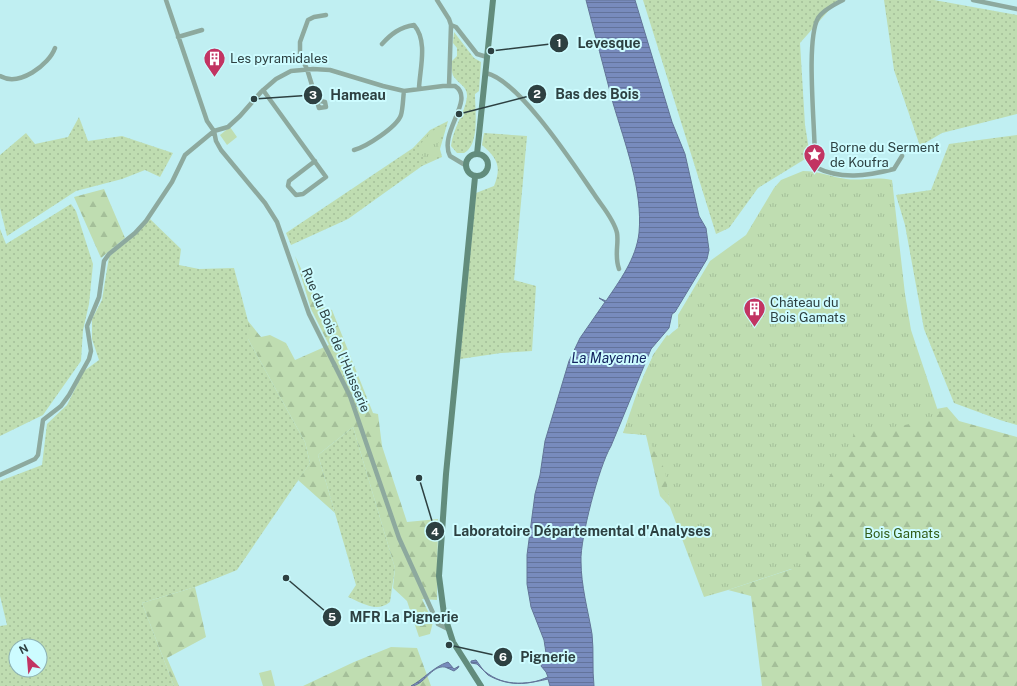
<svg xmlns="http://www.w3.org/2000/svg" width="1017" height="686" font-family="'Public Sans',sans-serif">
<defs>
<pattern id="grass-dots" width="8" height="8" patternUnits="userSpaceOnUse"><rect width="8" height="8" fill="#bfddb1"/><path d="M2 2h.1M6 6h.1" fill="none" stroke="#a4bf99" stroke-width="1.8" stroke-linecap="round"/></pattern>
<pattern id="forest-firs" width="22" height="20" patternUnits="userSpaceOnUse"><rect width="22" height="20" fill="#bfddb1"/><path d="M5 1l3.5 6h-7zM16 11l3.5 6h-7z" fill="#a4bf99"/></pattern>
<pattern id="park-tufts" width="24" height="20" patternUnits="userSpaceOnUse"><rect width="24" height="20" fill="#bfddb1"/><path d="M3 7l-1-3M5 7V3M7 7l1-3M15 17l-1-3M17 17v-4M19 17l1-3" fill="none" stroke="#a4bf99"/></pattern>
<pattern id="water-rules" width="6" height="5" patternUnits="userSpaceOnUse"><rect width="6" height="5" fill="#788bbd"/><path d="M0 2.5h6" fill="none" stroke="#63739b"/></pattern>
</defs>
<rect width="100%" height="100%" fill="#c0eff2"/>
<path fill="url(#grass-dots)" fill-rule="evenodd" d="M643,0H838L800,43L805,125L810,156L758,188L729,228L716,234Z
M884,0H934L1017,15V114L942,133L920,146L894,70Z
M454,32L474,58L481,62L479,91L475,94C475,110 480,145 464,153H457L451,146C453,128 465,113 467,97C468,87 459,84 454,77C451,73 452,66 452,61L457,56V48L453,43Z
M79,117L88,141L122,136L173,153L160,177L145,170L122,179L76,191L7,236L0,208V155L26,133L35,144L68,137Z
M448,121L440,149L442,157L422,166L348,219L291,245L286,233L413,148L430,130Z
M484,133L527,136L514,280L536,286L532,351L501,353L460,359L476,193L494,186C502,166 497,158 482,145Z
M1017,135V425L1000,420L954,403L924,329L905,225L896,195L931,190L949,144Z
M71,204L76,211L93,264L89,304L83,330L81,361L43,415L0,436V229L6,244Z
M150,219L181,249L179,265L199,269L234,268L248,321V339L305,442L310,463L237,570L195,587L142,603L174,686H0V626L7,625L0,596V481L42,465L47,424L67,405L84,371L99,360L92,339V319L102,300L109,257ZM16,646H40V670H16Z
M353,427L395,568L390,602C377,613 362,603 348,597L356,585L318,455Z"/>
<path fill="url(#forest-firs)" d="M104,189L125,238L101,258L74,197Z
M295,256L319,306L332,310L373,413L378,414L382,446L407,522L438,519L437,600L422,599L433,622L430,634L419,637L407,601L393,588L395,568L353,427L318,455L335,513L298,480L310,463L305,442L248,339V321L261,337L270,335L286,343L295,360L329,345L311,309Z
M667,335L861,423L947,407L959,421L1017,437V686H762L751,596L728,590L792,569L666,470L670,507L660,496L646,435L623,433L653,355Z
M195,587L206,637L167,658L179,686H174L142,603Z
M391,647L417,648L431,686H303L354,662Z"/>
<path fill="url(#park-tufts)" d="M443,124L444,130L438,144L440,155L427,163L418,148L428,134Z
M803,171C819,171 831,177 846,179C863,181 874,176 892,180L905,294L911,330L939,414C914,427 881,428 854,432C850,453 833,467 824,486C811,511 807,537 806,564L728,590L704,597L670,507L665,470L646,435L623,433C636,399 647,349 678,328V315L710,261L746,235L774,188L781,180Z"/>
<path fill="#bfddb1" d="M230,127L237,137L227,145L220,135Z
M271,670L275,686H263L259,673Z"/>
<path fill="url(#water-rules)" stroke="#627498" d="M586,0H635L672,122L685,154L699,216L706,228L709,250L707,259L675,312L672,314L669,328L651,349L611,446C599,466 580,539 581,561C581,586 588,610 592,634C594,651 592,669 594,686H550L548,679C519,686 497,686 477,664L471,663V661L476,660C480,665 483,671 488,675C507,686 528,686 548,677L546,672L541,666L546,653L544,640L531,607L527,584V555L535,494L540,475L545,441L569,361L580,338L605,302L599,298L606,301C620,280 636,259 639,233C643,190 625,144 613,103C604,69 595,34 586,0Z
M448,662L454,669L459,666L458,668L454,671C451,670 448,668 445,667C431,665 424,686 411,686C424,679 433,667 448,662Z"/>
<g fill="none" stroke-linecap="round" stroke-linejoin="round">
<path stroke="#8da99e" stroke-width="4.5" d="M166,0L207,121L214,131L216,141L221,150L265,203L277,222L309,314L350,396L399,538L438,624L448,629
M437,0L449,19L451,25L449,86
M843,0C835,4 823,10 818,18C805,42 816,134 815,167C841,180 867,176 894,169L902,156
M973,0L1017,9
M451,25L456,27L477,54L487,57
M178,37L202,30
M382,44C391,34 400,27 414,25C428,41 420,68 419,88
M486,73C519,80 574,165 594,194C601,205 614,219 617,233C619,244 614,255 619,269
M0,76C19,87 49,65 55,48
M263,90L326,177L303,194L296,195L288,186L289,181L315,161
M316,100L325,102L326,107L319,108L307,69L300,55V42L308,20L314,17L326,15
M354,150C366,147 397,127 401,115C403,108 403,98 404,91
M0,475L35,459L38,455L43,420L61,406L69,395L89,359L91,351L87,326L99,297L104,261L109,254L135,233L146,221L172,182L185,155L214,131L228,127L240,116L261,92L276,79L291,71L313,69L330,70L383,86L404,91L443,86H455C476,99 438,133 450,156L465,165"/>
<path stroke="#628c7c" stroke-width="6" d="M466 165a11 11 0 1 1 22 0a11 11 0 1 1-22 0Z
M477,154L493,0
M475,177L446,474L439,576L444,614L453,642L481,686"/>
</g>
<defs>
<symbol id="building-pin" viewBox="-11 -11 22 30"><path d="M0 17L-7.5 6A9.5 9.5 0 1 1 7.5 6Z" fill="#c23462" stroke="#cdfcff"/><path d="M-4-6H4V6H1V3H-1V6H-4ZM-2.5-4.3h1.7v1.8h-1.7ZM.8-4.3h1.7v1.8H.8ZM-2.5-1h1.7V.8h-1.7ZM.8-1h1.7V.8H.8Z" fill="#fff"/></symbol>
<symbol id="sight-pin" viewBox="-11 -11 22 30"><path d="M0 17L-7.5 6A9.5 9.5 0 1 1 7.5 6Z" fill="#c23462" stroke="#cdfcff"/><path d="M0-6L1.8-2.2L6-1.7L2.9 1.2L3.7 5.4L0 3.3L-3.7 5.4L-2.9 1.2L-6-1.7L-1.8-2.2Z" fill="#fff"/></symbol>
</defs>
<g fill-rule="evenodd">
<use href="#building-pin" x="202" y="46" width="25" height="34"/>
<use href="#sight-pin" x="802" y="142" width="25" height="34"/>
<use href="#building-pin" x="742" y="296" width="25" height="34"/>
</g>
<g text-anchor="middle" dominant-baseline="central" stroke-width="4" stroke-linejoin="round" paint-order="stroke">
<g font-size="13" fill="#2d4041" stroke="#cdfcff" text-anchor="start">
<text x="230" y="58">Les pyramidales</text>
<text x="830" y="147">Borne du Serment<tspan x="830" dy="15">de Koufra</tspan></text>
<text x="770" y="302">Château du<tspan x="770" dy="15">Bois Gamats</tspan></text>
</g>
<g font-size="13" fill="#2d4041" stroke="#cdfcff">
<text transform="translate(336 340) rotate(67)">Rue du Bois de l'Huisserie</text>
</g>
<g font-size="13" fill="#315b17" stroke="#cdfcff">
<text x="902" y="533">Bois Gamats</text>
</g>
<g font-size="14" font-style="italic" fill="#152561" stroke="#cdfcff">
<text x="609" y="358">La Mayenne</text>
</g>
</g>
<path fill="none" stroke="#2d4041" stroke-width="1.5" d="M491 51L559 43M459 114L537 94M254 99L313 95M419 478L435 531M286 578L332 617M449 645L503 657"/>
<g fill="#2d4041" stroke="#cdfcff" stroke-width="1.5">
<circle cx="491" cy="51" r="4"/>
<circle cx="459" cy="114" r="4"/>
<circle cx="254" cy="99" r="4"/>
<circle cx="419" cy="478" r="4"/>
<circle cx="286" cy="578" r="4"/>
<circle cx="449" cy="645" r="4"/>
<circle cx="559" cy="43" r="10"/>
<circle cx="537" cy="94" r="10"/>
<circle cx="313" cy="95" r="10"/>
<circle cx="435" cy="531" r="10"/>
<circle cx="332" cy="617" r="10"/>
<circle cx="503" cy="657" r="10"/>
</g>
<g font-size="12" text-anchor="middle" font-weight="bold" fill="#fff">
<text x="559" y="47">1</text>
<text x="537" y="98">2</text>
<text x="313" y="99">3</text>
<text x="435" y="536">4</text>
<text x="332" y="621">5</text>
<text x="503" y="661">6</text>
</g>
<g font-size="14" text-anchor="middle" font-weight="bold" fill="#2d4041" stroke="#cdfcff" stroke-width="4" stroke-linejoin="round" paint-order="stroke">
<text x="609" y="48">Levesque</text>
<text x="597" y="99">Bas des Bois</text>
<text x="358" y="100">Hameau</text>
<text x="582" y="536">Laboratoire Départemental d'Analyses</text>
<text x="404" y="622">MFR La Pignerie</text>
<text x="548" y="662">Pignerie</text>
</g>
<g transform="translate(28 658) rotate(334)"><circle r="19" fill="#cdfcff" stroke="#8db1b3"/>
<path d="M0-3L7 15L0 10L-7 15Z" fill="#c23462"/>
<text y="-6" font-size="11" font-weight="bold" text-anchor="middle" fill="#2d4041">N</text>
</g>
</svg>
